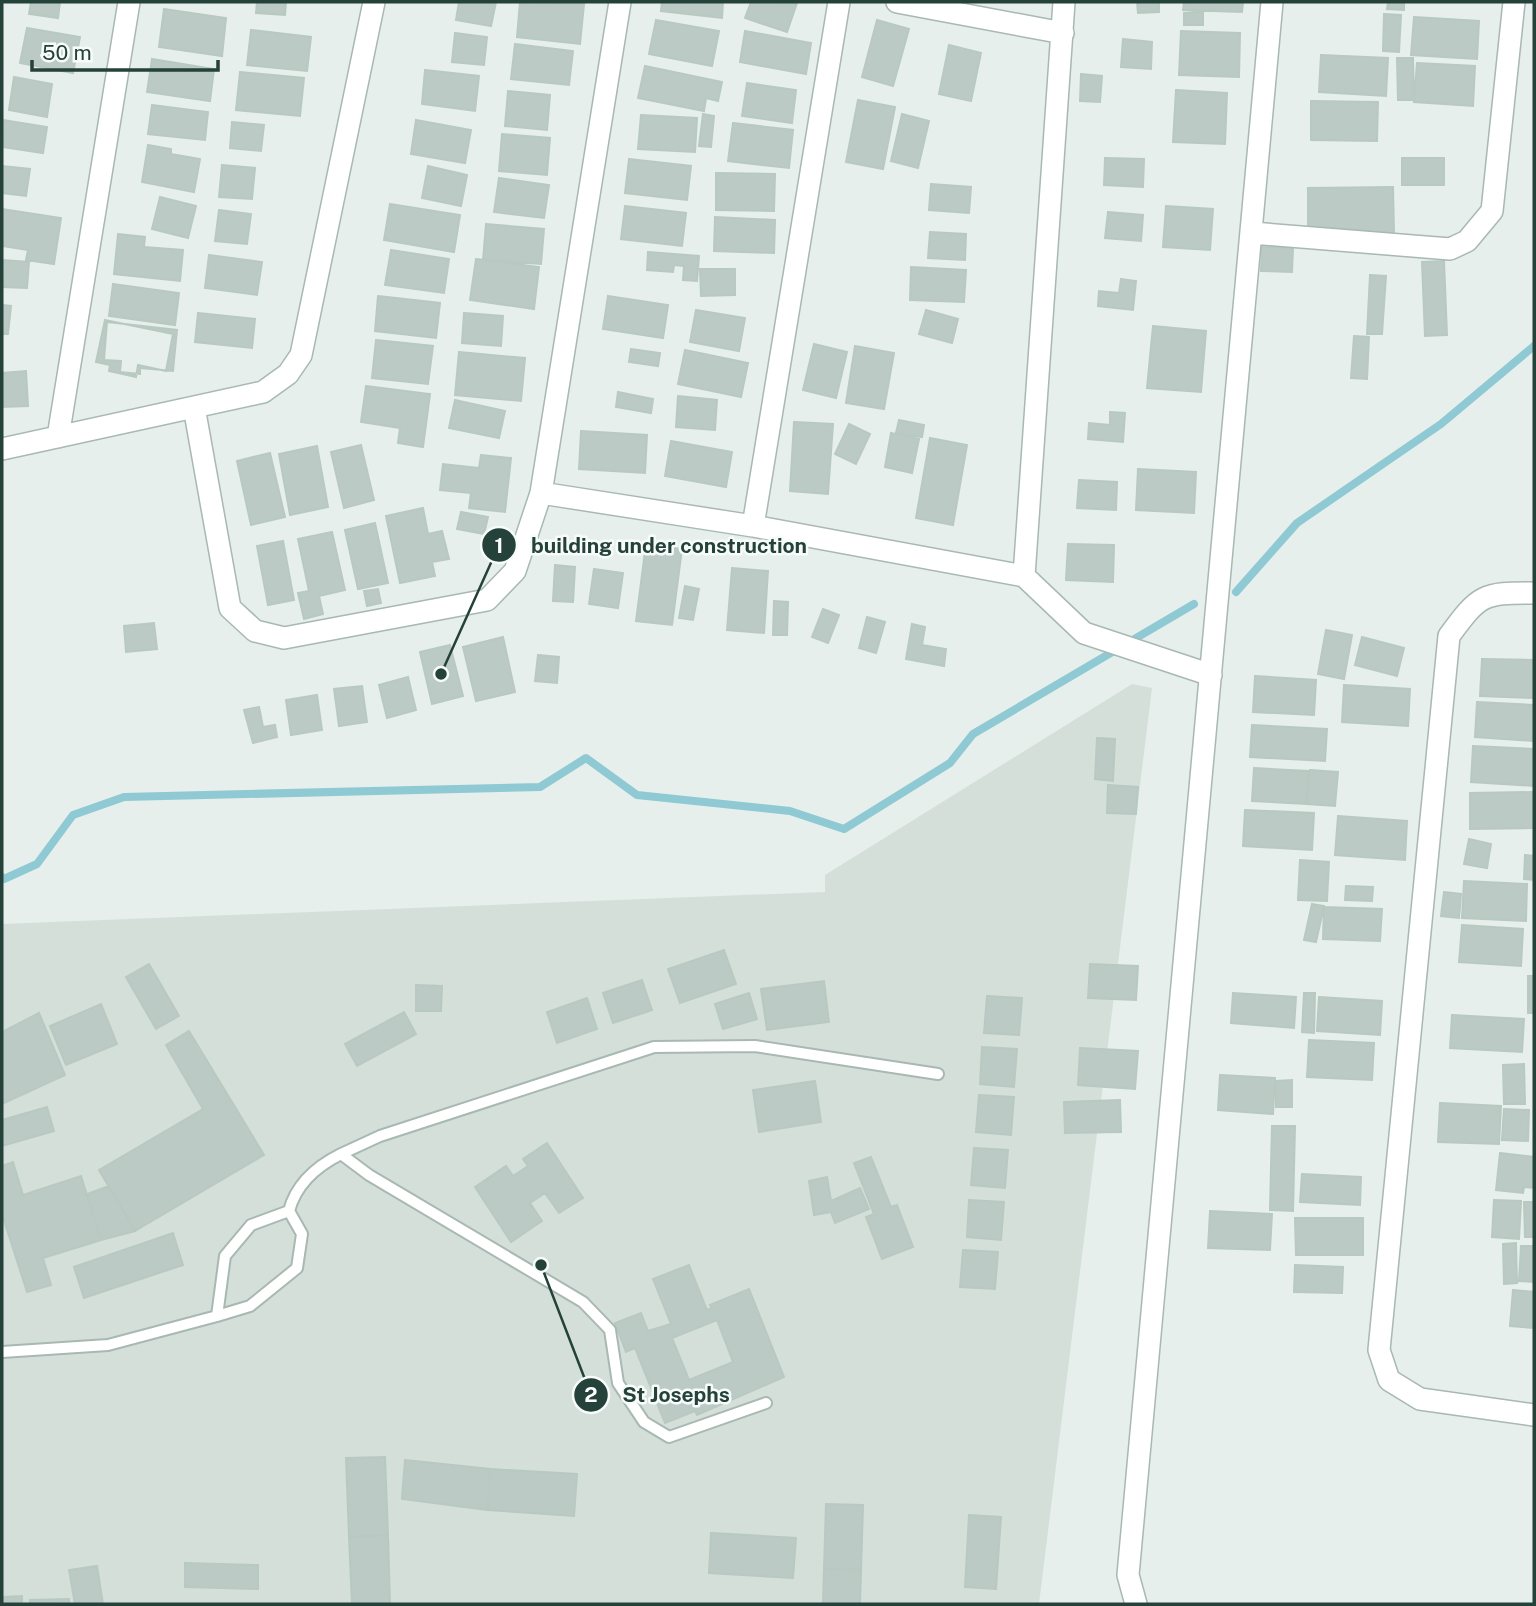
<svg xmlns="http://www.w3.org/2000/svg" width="1536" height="1606" font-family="'Public Sans',sans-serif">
<rect width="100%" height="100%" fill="#e6efeb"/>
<path fill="#d4dfda" d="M1132,684L1152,688L1039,1604H2V924L825,892V875Z"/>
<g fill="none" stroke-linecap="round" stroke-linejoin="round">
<path stroke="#8ec9d4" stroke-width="8" d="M1236,592L1297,523L1441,424L1534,346
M2,877L4,879L37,864L73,815L124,797L540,787L586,758L637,795L790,811L844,829L950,763L973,734L1194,604"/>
</g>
<path fill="#bbcac4" stroke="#b8c9c2" stroke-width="2" fill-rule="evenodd" d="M31,2H60L58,18L29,14Z
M257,2H286L285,15L256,13Z
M459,2H496L491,26L456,20Z
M520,2L584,4L580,44L517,37Z
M662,2H723L722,18L661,11Z
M751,2L797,3L787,32L745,18Z
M1137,2H1159V12L1138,13Z
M1184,2H1243L1242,12L1183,10Z
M1388,2H1404V10L1387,9Z
M164,9L226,18L222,56L159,47Z
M1203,12V25H1184V13Z
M1384,14L1401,15L1399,52L1383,51Z
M1414,17L1479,21L1477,59L1411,55Z
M656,20L719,31L712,66L649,54Z
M877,20L909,29L893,86L862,77Z
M27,28L80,37L73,73L20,63Z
M251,30L311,37L307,71L247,65Z
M745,31L811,43L806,74L740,62Z
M1181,31L1240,33L1239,77L1179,75Z
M455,33L487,37L484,65L452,62Z
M1123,39L1152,42L1151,69L1121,67Z
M515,44L573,51L569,85L511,79Z
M949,45L981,53L971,101L939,94Z
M1321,55L1388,58L1386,96L1319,92Z
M1397,58H1413L1414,100H1398Z
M152,59L214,69L210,101L147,92Z
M1417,63L1475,66L1473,106L1414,102Z
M645,66L722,82L718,101L706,98L704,111L638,98Z
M425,70L479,76L475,111L422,104Z
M240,72L304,78L300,116L236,110Z
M1081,74L1102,76L1100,102L1080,101Z
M14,77L52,84L47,117L9,110Z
M747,83L796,90L792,123L742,116Z
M1176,90L1227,93L1225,144L1173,142Z
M508,91L550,95L547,130L505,126Z
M858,100L895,107L883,169L846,162Z
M1311,101L1378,102L1377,141L1311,140Z
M152,105L208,112L205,140L148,134Z
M703,114L714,116L711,147L699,146Z
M902,114L929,121L918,168L891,161Z
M641,115L697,118L695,152L638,149Z
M3,120L47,127L43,153L2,147Z
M416,120L471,130L465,163L411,154Z
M232,122L264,125L261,151L230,148Z
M733,123L793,130L789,168L728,161Z
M502,134L550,138L547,175L499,171Z
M148,145L171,149V154L200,159L194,192L142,182Z
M1105,158L1144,159L1143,187L1104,185Z
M1402,158H1444V185H1402Z
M629,159L691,166L687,200L625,193Z
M222,165L255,168L252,199L219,197Z
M2,166L30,169L26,196L2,193Z
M428,166L467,175L461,206L422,198Z
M716,173L775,174L774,211L716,210Z
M499,178L549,185L544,218L494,212Z
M931,184L971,187L969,213L929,210Z
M1393,187L1394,235L1308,236V188Z
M160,197L196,206L188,238L152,229Z
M390,204L460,215L454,252L384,240Z
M625,206L686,213L682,246L621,239Z
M1166,206L1213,209L1210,250L1163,247Z
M2,209L61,218L54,264L26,260L28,250L2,246Z
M219,210L251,214L247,244L215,241Z
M1108,212L1143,215L1141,241L1105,238Z
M715,217L775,220L774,253L714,251Z
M486,224L544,229L541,264L483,260Z
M930,232L966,234L965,260L928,258Z
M118,234L145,237L144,247L183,250L180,281L114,274Z
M1262,247L1293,248L1292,272L1261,271Z
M391,250L449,259L444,293L385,285Z
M648,252L699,256L697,281L683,280L684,266L674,265L673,272L647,270Z
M209,255L262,262L257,295L205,288Z
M476,259L539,267L534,309L470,300Z
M2,260L29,262L27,288L2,287Z
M1444,261L1447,335L1425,336L1422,262Z
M911,267L966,270L964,302L910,300Z
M700,269H735V295L701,296Z
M1370,275L1386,276L1382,334H1367Z
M1121,279L1136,281L1133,310L1098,306L1099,291L1119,293Z
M113,284L179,293L175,325L109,316Z
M378,296L440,303L436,338L375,331Z
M608,296L668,305L663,338L603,329Z
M2,305L11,306L8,334H2Z
M696,310L745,318L739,351L690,342Z
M926,310L958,319L952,343L919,334Z
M198,313L255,319L252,348L195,342Z
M464,313L503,316L501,346L462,343Z
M105,320L173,334L166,371L138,365L136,377L109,371L110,365L96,362Z
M107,322L177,330L173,371L140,368V374L120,372L121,361L104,360Z
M1153,326L1206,331L1201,392L1147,388Z
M1354,336L1369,337L1367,379L1351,378Z
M376,340L433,346L428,384L372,378Z
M814,344L847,352L836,398L803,390Z
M855,346L894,353L884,409L846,403Z
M631,349L660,353L658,366L629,362Z
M685,350L748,363L741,397L678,384Z
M459,352L525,358L521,401L455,395Z
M26,371L28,406L2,407V373Z
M366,386L430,394L423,447L398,443L400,428L361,422Z
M618,392L653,399L651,413L616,407Z
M678,396L717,400L715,430L676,427Z
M455,400L505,411L499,438L449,428Z
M1110,412L1125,413L1123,442L1088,439L1089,423L1110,425Z
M899,420L924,425L922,437L896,433Z
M794,422L833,424L828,494L790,491Z
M849,424L870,434L856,464L835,454Z
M581,431L647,435L645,473L579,469Z
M891,433L919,439L912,473L885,467Z
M930,438L967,445L953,525L916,518Z
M671,441L732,452L726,487L665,476Z
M361,445L374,500L344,508L331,452Z
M317,446L328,507L290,515L279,454Z
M270,453L285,517L251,525L237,461Z
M481,455L511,458L505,512L469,508L471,493L440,490L443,464L479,468Z
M1138,469L1196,472L1194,513L1136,510Z
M1079,480L1117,482L1116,510L1077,508Z
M423,508L428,534L442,531L449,559L432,562L435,576L400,583L386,516Z
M461,512L488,517L484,534L457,529Z
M375,523L388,583L358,589L345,530Z
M332,532L345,590L319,596L323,614L304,619L298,593L309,591L298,539Z
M283,541L294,600L268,605L257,546Z
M646,544L682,549L672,625L636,621Z
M1068,544L1114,545L1113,582L1066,580Z
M555,565L575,567L573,602L553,601Z
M732,568L768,571L764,633L727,630Z
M594,569L623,573L618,608L589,604Z
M685,586L699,589L693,620L679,618Z
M378,589L381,603L367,606L364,591Z
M774,601L788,602L787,635H773Z
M823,609L839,615L828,643L812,637Z
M867,617L885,622L876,653L859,648Z
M154,623L157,649L126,652L124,626Z
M912,624L925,627L922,645L946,649L944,666L906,659Z
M1326,630L1352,635L1344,679L1318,674Z
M503,637L515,692L476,701L463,647Z
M1362,637L1404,648L1397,676L1355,665Z
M450,645L463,696L432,704L420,652Z
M538,655L559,657L557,683L535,681Z
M1482,659L1534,660V698L1480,696Z
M1255,676L1316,680L1314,715L1253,712Z
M408,677L416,710L387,718L379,685Z
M1344,685L1410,689L1408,726L1342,722Z
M362,686L367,722L339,726L334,689Z
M317,695L322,730L291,735L286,700Z
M1477,702L1534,705V741L1475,737Z
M259,707L263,727L275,725L277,737L253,743L244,710Z
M1252,725L1327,729L1325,761L1250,757Z
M1097,738L1115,739L1113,781L1095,779Z
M1473,746L1534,749V786L1471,782Z
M1254,768L1308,771L1306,804L1252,801Z
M1310,770L1338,772L1335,806L1307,804Z
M1108,785L1138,787L1136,814L1107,813Z
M1534,792V828L1470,829V793Z
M1245,810L1314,813L1312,850L1243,846Z
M1338,816L1407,821L1405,860L1335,855Z
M1469,839L1491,844L1487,868L1464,864Z
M1525,855L1534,856V880L1524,879Z
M1300,860L1329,862L1327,901L1298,900Z
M1464,881L1527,884L1526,921L1462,918Z
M1346,886L1373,887L1372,901L1345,900Z
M1444,892L1461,894L1459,918L1441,916Z
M1312,904L1324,906L1316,942L1304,940Z
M1324,907L1382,909L1380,941L1323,939Z
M1462,925L1523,929L1521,966L1459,962Z
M724,950L736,984L680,1003L668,969Z
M149,964L179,1016L156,1029L126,977Z
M1090,964L1138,966L1136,1000L1088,998Z
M1528,976H1534V1013H1528Z
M642,980L652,1010L613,1023L603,993Z
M824,981L829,1022L767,1030L761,989Z
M416,985L442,986L441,1011H416Z
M749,993L757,1019L723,1029L715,1004Z
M1233,993L1296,997L1294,1028L1231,1023Z
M1304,993H1315L1314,1033L1302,1032Z
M987,996L1022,998L1019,1035L984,1033Z
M1319,997L1382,1001L1380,1035L1317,1031Z
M587,998L597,1029L557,1043L547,1012Z
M101,1004L117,1044L66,1065L50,1026Z
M404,1012L416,1034L357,1066L345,1044Z
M39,1013L65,1075L2,1104V1032Z
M1452,1015L1524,1019L1522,1052L1450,1048Z
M189,1031L264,1155L135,1231L99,1170L203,1109L166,1045Z
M1309,1040L1374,1043L1372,1080L1307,1077Z
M982,1047L1017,1049L1014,1087L980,1084Z
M1080,1048L1138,1051L1135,1089L1078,1085Z
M1524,1064L1525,1104H1504L1503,1065Z
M1220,1075L1275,1078L1273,1114L1218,1110Z
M1292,1080V1107H1276V1081Z
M815,1081L821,1122L759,1132L753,1090Z
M979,1095L1014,1097L1011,1135L976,1132Z
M1120,1100L1121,1132L1065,1133L1064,1102Z
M1440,1103L1501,1106L1499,1144L1438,1142Z
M47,1107L54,1131L2,1146V1120Z
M1504,1109L1529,1110L1528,1141L1502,1140Z
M1272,1126H1295L1293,1211L1270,1210Z
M547,1143L583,1198L559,1213L545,1193L530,1203L542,1221L511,1242L475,1187L506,1166L513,1176L528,1166L523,1159Z
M974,1148L1008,1150L1005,1188L971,1185Z
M1500,1153L1534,1157V1188L1524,1187L1523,1193L1496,1190Z
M871,1157L891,1207L897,1205L913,1247L882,1259L866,1217L874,1214L854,1163Z
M13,1162L23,1195L81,1176L101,1240L43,1258L51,1285L27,1292L2,1214V1166Z
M1302,1174L1361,1177L1360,1205L1300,1202Z
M827,1177L831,1201L860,1188L869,1209L835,1223L831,1212L814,1215L809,1181Z
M109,1186L135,1231L101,1240L87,1194Z
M969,1200L1004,1202L1001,1240L967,1237Z
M1494,1200L1521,1201L1519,1239L1492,1237Z
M1524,1202H1534V1237H1525Z
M1210,1211L1272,1214L1270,1250L1208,1248Z
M1295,1218H1363V1255H1296Z
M173,1233L183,1265L84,1298L74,1267Z
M1516,1243L1517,1283L1504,1284L1503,1244Z
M1521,1246H1534V1282L1519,1281Z
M963,1250L998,1252L995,1289L960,1287Z
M689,1265L707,1310L712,1308L710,1305L749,1289L784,1377L697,1415L695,1411L665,1423L635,1348L626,1352L615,1323L641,1313L648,1331L671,1324L653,1279ZM717,1320L733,1362L689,1380L672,1338Z
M1295,1265L1343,1267L1342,1293L1294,1292Z
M1513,1290L1534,1292V1328L1510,1326Z
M385,1457L388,1535L349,1537L346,1458Z
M405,1460L490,1469L488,1510L402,1499Z
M490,1469L577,1474L574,1516L488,1510Z
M826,1504L863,1505L861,1570L824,1569Z
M969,1515L1001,1517L996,1589L965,1587Z
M711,1533L796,1538L793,1578L709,1573Z
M388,1535L390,1604H352L349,1537Z
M185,1563L258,1565V1589L185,1587Z
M97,1566L103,1604H75L69,1570Z
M824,1569L861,1570L860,1604H823Z
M22,1596V1604H2V1597Z
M69,1599V1604H30V1600Z"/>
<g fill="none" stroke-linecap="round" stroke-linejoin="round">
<defs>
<path id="service" d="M341,1154L380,1136L654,1047L755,1046L938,1074
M289,1211C296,1184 317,1166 341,1154L369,1175L583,1302L610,1330L618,1383L644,1422L669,1437L766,1403
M2,1352L108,1345L217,1316L250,1306L297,1268L302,1234L289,1211L251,1225L225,1256L217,1316"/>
<path id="minor" d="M897,2L1063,33
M1252,233L1450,249L1467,241L1492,211L1514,2
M194,407L230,608L255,631L284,638L487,600L515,571L541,493L620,2
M58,437L129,2
M2,449L263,392L288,374L301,355L374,2
M541,493L753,526L1024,576L1084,633L1211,675
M753,526L839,2
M1024,576L1064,2
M1534,593C1482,593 1480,594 1449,636L1379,1350L1389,1380L1420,1399L1534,1415
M1136,1604L1128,1575L1272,2"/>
</defs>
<use href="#service" stroke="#a8b8b2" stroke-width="14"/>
<use href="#minor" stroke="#a8b8b2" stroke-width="24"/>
<use href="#service" stroke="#fff" stroke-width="10"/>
<use href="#minor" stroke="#fff" stroke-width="21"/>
</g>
<path fill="none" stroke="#24423a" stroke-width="2.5" d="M441 674L499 545M541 1265L591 1395"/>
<g fill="#24423a" stroke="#f7fbf9" stroke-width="2.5">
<circle cx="441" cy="674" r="7"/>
<circle cx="541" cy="1265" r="7"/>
<circle cx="499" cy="545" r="18"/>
<circle cx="591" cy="1395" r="18"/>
</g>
<g font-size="21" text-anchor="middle" font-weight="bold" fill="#fff">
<text x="499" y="553">1</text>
<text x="591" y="1402">2</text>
</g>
<g font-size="21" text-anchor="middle" font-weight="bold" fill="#24423a" stroke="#f7fbf9" stroke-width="5" stroke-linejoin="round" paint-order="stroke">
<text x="669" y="553">building under construction</text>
<text x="676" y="1402">St Josephs</text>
</g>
<rect width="1536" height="1606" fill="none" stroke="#24423a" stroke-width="7"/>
<path d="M32 60v10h186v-10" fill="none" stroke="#24423a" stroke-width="3.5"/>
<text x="42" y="60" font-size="21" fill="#24423a" stroke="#f7fbf9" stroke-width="5" paint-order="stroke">50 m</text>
</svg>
